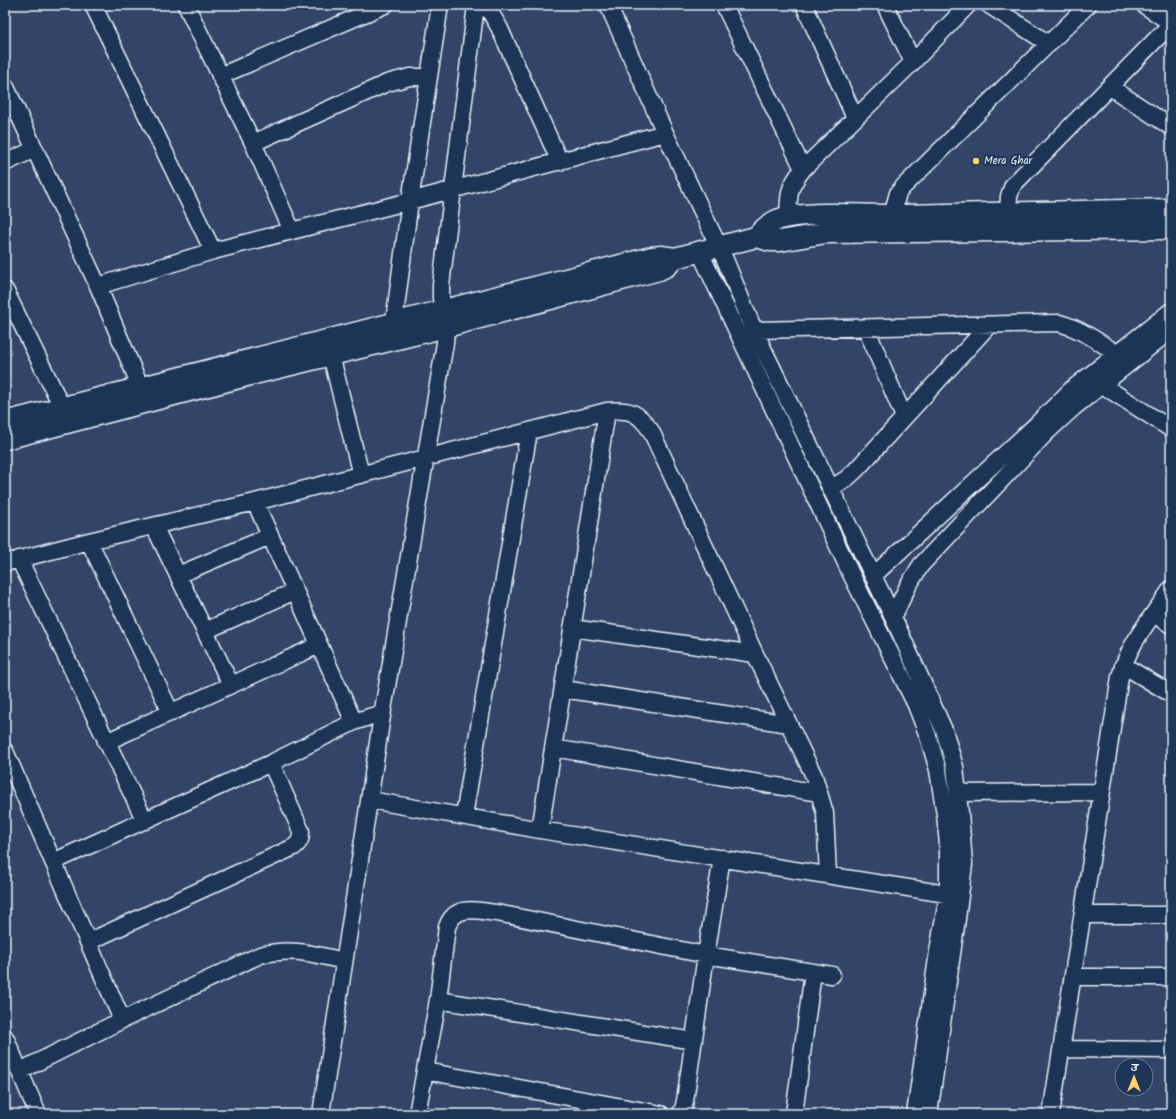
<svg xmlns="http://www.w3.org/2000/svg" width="1176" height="1119" font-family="Kalam,'Playpen Sans Deva',sans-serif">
<rect width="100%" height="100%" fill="#324568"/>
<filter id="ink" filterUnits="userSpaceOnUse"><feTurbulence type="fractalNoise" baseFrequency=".025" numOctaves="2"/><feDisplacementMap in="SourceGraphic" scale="8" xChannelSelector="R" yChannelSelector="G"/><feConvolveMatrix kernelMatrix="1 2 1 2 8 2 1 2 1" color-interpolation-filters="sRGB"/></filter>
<g filter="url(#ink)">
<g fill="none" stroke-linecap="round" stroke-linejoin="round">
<defs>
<path id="minor" d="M93,5L213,251
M186,5L253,143L292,231
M486,5L499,27L560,162
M608,5L665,133L726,262L754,330L893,617L944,730L955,767L960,813L964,864L957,919L929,1114
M724,5L803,169
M804,5L855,118
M885,5L913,62
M989,5L1049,44
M1144,5L1171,23
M220,76L385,5
M5,85L98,286L145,398
M1110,87L1171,127
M253,143L387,83L410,77H428
M5,163L35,149
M1008,213L1009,196L1013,185L1171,24
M892,215L898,193L903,187L1088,5
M788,217C789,193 788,188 803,169L913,62L968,5
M700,252L851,574L916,705L928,736L938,770L945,815L948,844V895L938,951L915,1114
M98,286L213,251L410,201L665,133
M5,290L62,407
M866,328L904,417
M754,330L1059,323C1081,329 1098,341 1116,353
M395,333L394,322L410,201L440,5
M328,343L361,475
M1102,385L1171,429
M830,489L846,479L855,471L989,325
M255,502L354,722
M154,526L231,685
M89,541L171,713
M19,559L145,821
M5,563L89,541L255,502L607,411C630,409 638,412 651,431L755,654L814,776L825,813L828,875
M178,575L270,536
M873,576L1038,423L1072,389L1171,311
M1154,614L1171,625
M893,617L908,586L921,565L1047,432L1073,408L1171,330
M572,628L755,654
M205,631L295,591
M1123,665L1171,694
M563,689L789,724
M106,742L319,645
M553,748L819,793
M5,751L122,1020
M958,793L1102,792
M370,800L540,830L959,896
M464,816L529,431
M540,830L607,411
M53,862L271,763L354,722L372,716H382
M1083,915H1171
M88,942L294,847C300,842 301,839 301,831L271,763
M1073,977H1171
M438,1000L694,1041
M5,1037L38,1114
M1062,1049L1171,1050
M20,1071L122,1020L260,955C292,947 313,954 344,961
M425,1071L661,1114
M321,1114L382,716L445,343L446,327L441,298V285L476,5
M417,1114L438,1000L447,927C455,903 478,911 497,913L706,955L832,975
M680,1114L683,1109L685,1101L706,955L722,858
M794,1114L813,972
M1051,1114L1120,677C1128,644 1152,617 1171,589"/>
<path id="major" d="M756,237C765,227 774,219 788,217C826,211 866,216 904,215C993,213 1082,211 1171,209
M5,422L652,257L661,256L675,258L756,237L770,241H780L826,233L1171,229
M5,439L262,372L446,327L659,270L667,266L675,258"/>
</defs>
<use href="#minor" stroke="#e8f1f8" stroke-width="19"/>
<use href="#major" stroke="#e8f1f8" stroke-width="23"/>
<use href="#minor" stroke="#1d3557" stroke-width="16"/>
<use href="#major" stroke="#1d3557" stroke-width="20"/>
</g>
</g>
<circle fill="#ffd166" stroke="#1d3557" stroke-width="1.5" cx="976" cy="161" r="4"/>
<g text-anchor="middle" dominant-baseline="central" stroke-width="4" stroke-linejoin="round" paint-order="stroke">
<g font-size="11" fill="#e8f1f8" stroke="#1d3557" text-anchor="start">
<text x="984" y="161">Mera Ghar</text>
</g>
</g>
<rect width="1176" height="1119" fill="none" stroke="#1d3557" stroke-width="20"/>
<rect x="10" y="10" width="1156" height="1099" fill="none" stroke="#e8f1f8" stroke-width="1.5" filter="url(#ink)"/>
<g transform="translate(1134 1077)"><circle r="19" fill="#1d3557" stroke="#6e8097"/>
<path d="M0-3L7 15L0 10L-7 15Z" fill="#ffd166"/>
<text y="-6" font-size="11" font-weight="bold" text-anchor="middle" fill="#e8f1f8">उ</text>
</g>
</svg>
